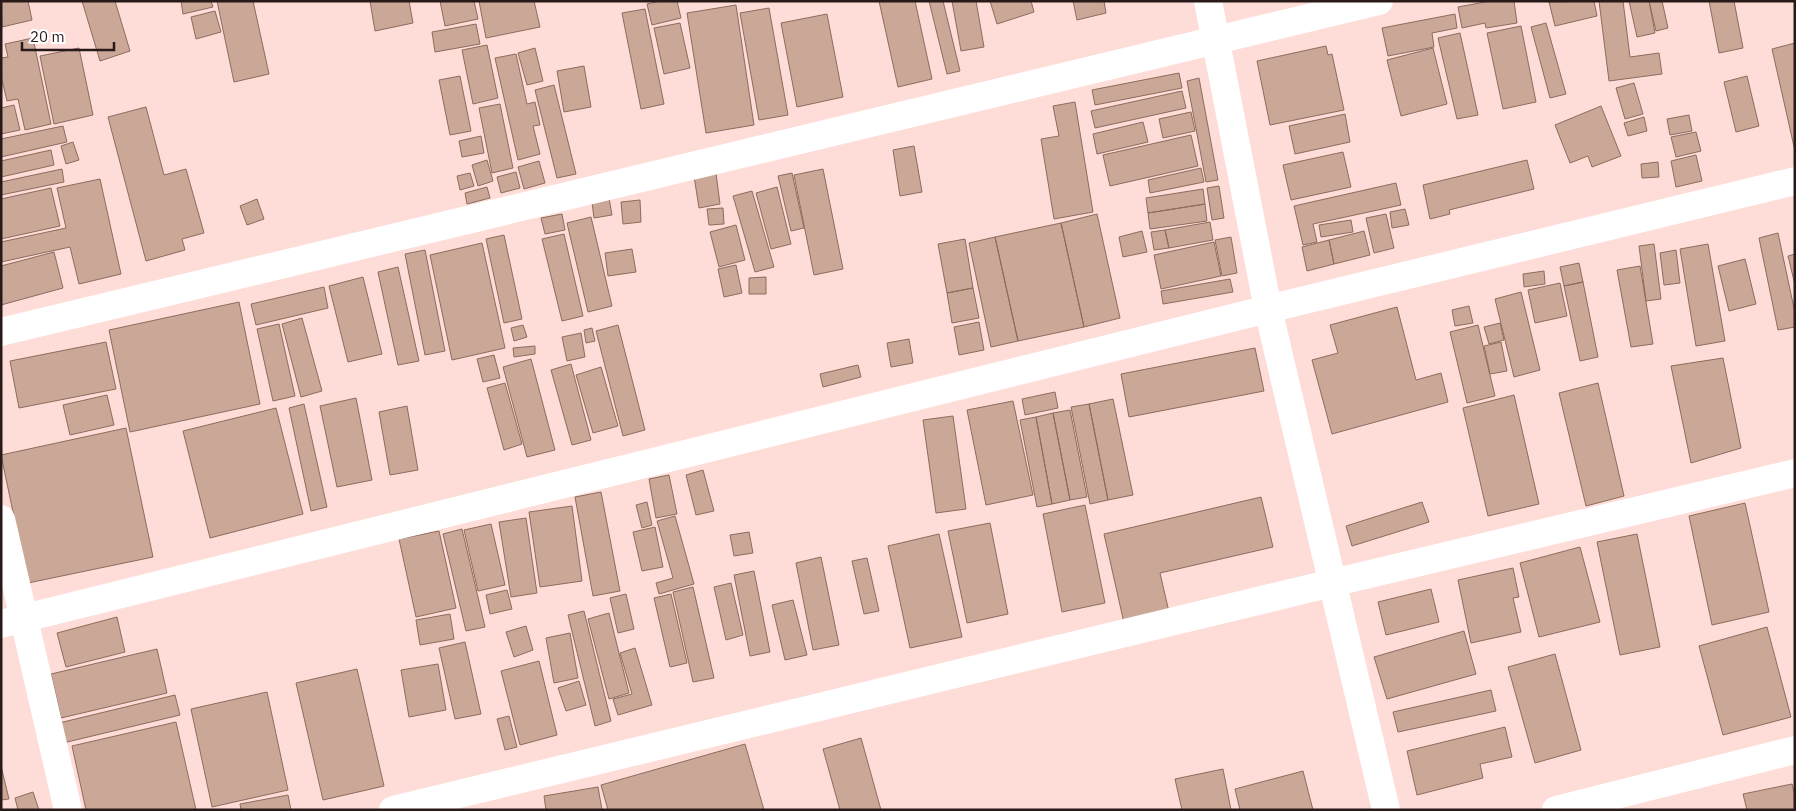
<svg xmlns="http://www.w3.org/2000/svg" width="1796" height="811" font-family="'IBM Plex Sans',sans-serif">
<rect width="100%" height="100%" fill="#fedcd8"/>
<path fill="#caa797" stroke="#8d6c5d" d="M1,1H28L32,20L2,27Z
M82,1H115L130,51L100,61Z
M181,1H211L213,7L183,14Z
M217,1H253L269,74L234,82Z
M370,1H409L413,23L375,31Z
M440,1H474L478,19L445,26Z
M479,1H534L540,27L486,38Z
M660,1H677L681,18L652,25L647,4Z
M879,1H915L932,79L898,87Z
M929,1H943L960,71L947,74Z
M952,1H976L984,47L961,51Z
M990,1H1031L1034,12L997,24Z
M1073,1H1104L1106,13L1077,20Z
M1490,1H1514L1517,23L1486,28L1485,23L1462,28L1458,7Z
M1594,1L1597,16L1555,26L1549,2Z
M1599,1H1623L1630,57L1659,53L1662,74L1609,81Z
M1629,1H1649L1655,33L1637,37Z
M1649,1H1662L1668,28L1656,31Z
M1709,1H1734L1743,48L1719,53Z
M736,5L754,125L706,133L687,13Z
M769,8L788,115L759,120L740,13Z
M645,9L664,104L641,109L622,13Z
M215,11L221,32L196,39L191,17Z
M827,14L843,97L797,107L781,23Z
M1455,14L1457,28L1432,33L1434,47L1388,56L1382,28Z
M680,23L690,68L664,74L654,28Z
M1546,23L1566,94L1550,98L1531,27Z
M476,24L480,44L435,52L432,32Z
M1521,26L1536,102L1503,109L1487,33Z
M1460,33L1478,115L1457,119L1438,38Z
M33,38L51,124L25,130L18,99L7,101L1,76V58L8,57L5,44Z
M1795,43V151L1772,49Z
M487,45L498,98L473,104L462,50Z
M1326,46L1328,55L1332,54L1344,110L1270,125L1257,61Z
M79,48L93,115L54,124L40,56Z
M535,48L543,81L527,85L518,53Z
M1433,48L1447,104L1401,116L1387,60Z
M516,54L527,104L535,102L540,125L533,126L540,154L518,160L495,58Z
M584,66L591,107L564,112L557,71Z
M1179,73L1182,88L1095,105L1092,90Z
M460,76L471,131L450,135L439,80Z
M1747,76L1759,126L1736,132L1724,82Z
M1199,78L1218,180L1206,182L1187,81Z
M1634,83L1643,114L1625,119L1616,88Z
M554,85L576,174L557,178L535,90Z
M1182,91L1186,108L1095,128L1091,111Z
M1075,102L1093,212L1054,219L1041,139L1059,136L1053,106Z
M500,104L513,168L492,173L479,108Z
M14,105L20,130L1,134V108Z
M1601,106L1621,156L1592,167L1588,156L1570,163L1555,125Z
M146,107L164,175L186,169L204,233L182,239L185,250L146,261L108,117Z
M1191,112L1195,131L1163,138L1159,119Z
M1345,114L1350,142L1295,154L1289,126Z
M1689,115L1692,131L1670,135L1667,119Z
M1644,117L1647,131L1628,136L1624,123Z
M1143,122L1148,142L1097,154L1093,134Z
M63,126L67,142L1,157V139Z
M1696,132L1701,151L1676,157L1671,137Z
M1191,135L1198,166L1110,186L1103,155Z
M481,136L484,153L462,157L459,141Z
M73,142L79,160L66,164L61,146Z
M914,146L922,192L900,196L893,150Z
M51,150L54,165L1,177V161Z
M1343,152L1351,187L1291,200L1283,165Z
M1696,155L1702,181L1676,187L1671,161Z
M487,160L493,181L478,186L472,165Z
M1527,160L1534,189L1449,210L1450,214L1430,219L1423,185Z
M539,161L545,183L524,189L518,167Z
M1658,162L1659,177L1642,178L1641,164Z
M1201,168L1204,182L1150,193L1148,180Z
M62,169L64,182L1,195V182Z
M823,169L843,269L814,275L794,175Z
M516,172L520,188L501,193L497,177Z
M470,173L474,186L460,190L457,176Z
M716,173L720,204L699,208L694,176Z
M792,173L804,228L791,231L778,176Z
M100,179L121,274L79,284L70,247L1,262V242L66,228L57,188Z
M1396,183L1401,205L1313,224L1317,242L1303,245L1294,206Z
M1219,186L1224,218L1212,220L1207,188Z
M487,187L490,198L467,204L465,193Z
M777,187L791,244L771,249L756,193Z
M51,188L60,226L1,239V199Z
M1203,189L1205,204L1148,213L1146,198Z
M752,191L774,267L755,272L733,196Z
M608,192L612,215L594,218L591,195Z
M257,199L264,219L247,225L240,206Z
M640,200L641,222L623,224L621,202Z
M1205,204L1207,221L1150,229L1148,213Z
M723,208L724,224L709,225L707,209Z
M1405,209L1409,225L1392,228L1390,212Z
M562,214L565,230L545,234L541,218Z
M1097,214L1120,318L1084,327L1061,223Z
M1386,214L1394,248L1374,253L1366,218Z
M591,217L612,306L588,312L567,223Z
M1351,220L1353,232L1321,237L1319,225Z
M1210,222L1213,240L1169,248L1165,230Z
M1061,223L1084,327L1018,341L995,237Z
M736,225L745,260L719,267L710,232Z
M1165,230L1169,248L1154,250L1151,232Z
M1142,231L1147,252L1123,257L1119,237Z
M1364,231L1370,255L1334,264L1329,240Z
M1778,233L1795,313V327L1778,330L1759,238Z
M564,234L583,316L562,321L542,239Z
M504,235L522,319L504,323L486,239Z
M995,237L1018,341L991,347L969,243Z
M1231,237L1237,273L1222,276L1215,240Z
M965,239L973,288L947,293L938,244Z
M1329,240L1334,264L1307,271L1302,247Z
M1214,242L1221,276L1161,289L1154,255Z
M482,243L505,348L452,360L430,255Z
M1654,244L1661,299L1646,301L1639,246Z
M1708,244L1725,341L1696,346L1680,249Z
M632,249L636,272L608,276L605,253Z
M425,250L445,351L425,355L405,254Z
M1676,250L1680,283L1664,285L1660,253Z
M54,252L63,288L1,305V266Z
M1795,254V285L1788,256Z
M1745,259L1756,304L1729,311L1718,266Z
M1579,263L1583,282L1564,286L1560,267Z
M736,265L742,293L724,297L718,269Z
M1640,266L1653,344L1631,347L1617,270Z
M398,267L419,361L398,365L378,272Z
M1544,271L1545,284L1524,287L1523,274Z
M363,277L382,354L348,362L329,286Z
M766,277V294H749V278Z
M1230,279L1233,292L1163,304L1161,291Z
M1583,282L1598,357L1580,361L1564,286Z
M1560,283L1567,316L1535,323L1528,290Z
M324,287L328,308L256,325L251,304Z
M973,288L979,318L952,323L947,293Z
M1521,292L1540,370L1514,377L1495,299Z
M239,302L260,404L130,432L109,330Z
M1469,306L1473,323L1455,326L1452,310Z
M1397,307L1416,380L1441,373L1448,402L1332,434L1312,360L1338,353L1330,325Z
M302,318L322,391L301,397L282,324Z
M979,322L984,350L959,355L954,327Z
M1500,323L1504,340L1489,344L1484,327Z
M279,324L295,396L273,401L257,329Z
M523,325L527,337L514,341L511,328Z
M618,325L645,430L623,436L596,331Z
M1478,325L1495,396L1467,403L1450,332Z
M592,328L595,341L586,343L584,330Z
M581,333L585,357L567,361L562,337Z
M909,339L913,363L891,367L887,343Z
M106,342L116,389L19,408L10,361Z
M1501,342L1507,371L1490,374L1484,346Z
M535,346V354L514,357L513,348Z
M1255,348L1264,391L1129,417L1121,374Z
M494,355L500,378L483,382L477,359Z
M1723,358L1741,448L1691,463L1671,366Z
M531,359L555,450L527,457L503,367Z
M571,364L591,440L572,445L551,370Z
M858,365L861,377L823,387L820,374Z
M601,367L618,426L593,433L576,375Z
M505,383L522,444L504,450L487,388Z
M1598,383L1624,496L1586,506L1559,393Z
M1055,392L1058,408L1025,415L1022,399Z
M107,395L114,425L70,435L63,405Z
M1514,395L1539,504L1488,516L1463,408Z
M356,398L372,480L337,487L320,406Z
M1113,399L1133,495L1108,500L1089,404Z
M1013,401L1033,495L986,505L967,410Z
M304,404L327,507L311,511L289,408Z
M1089,404L1108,500L1090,504L1071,407Z
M407,406L418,470L390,475L379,412Z
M276,408L303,514L210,538L183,431Z
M1070,410L1087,497L1070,500L1053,413Z
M1053,413L1070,500L1052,504L1036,417Z
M953,416L966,509L936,513L923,420Z
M1036,417L1052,504L1037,507L1020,420Z
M126,428L153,557L28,583L1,455Z
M703,470L714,511L696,515L686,475Z
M669,475L677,514L656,518L649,479Z
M601,492L620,591L593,596L575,497Z
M1261,497L1273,547L1160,573L1169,612L1124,623L1104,534Z
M647,502L652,525L642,528L636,505Z
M1422,502L1429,522L1352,546L1346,526Z
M1745,503L1769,612L1712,625L1689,516Z
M1085,505L1105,603L1062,612L1043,514Z
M572,506L582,581L540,587L529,512Z
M675,516L694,584L659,594L656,583L673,578L657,521Z
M526,518L537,593L511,597L499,522Z
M990,523L1008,614L967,623L948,531Z
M491,524L505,585L478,591L464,530Z
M655,527L663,567L642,571L633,532Z
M462,529L485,627L466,631L443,534Z
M439,531L456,608L416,617L399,539Z
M749,532L753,553L734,556L730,535Z
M939,534L962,637L910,648L888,546Z
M1637,534L1660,647L1620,655L1597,542Z
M1580,547L1600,622L1539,637L1520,563Z
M821,557L839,645L813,650L796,563Z
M867,558L879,611L864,614L852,561Z
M1513,568L1519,597L1513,598L1521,632L1471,643L1458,580Z
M754,571L770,652L750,656L734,575Z
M731,583L743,635L726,640L714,587Z
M693,587L714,678L693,682L673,592Z
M1431,589L1439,622L1386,635L1378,602Z
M507,590L512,609L490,614L486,595Z
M626,594L634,629L618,633L610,598Z
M671,594L687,663L670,667L654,598Z
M793,600L807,655L785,660L772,605Z
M584,611L611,721L595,726L568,615Z
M609,613L629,693L609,699L588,619Z
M450,614L454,639L420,645L416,620Z
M117,617L125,652L66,667L57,633Z
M526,626L533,650L514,657L506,632Z
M1767,627L1791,717L1723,735L1699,646Z
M1464,631L1476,674L1387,699L1374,657Z
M570,633L578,678L554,683L546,638Z
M465,642L481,714L455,719L439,648Z
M635,648L652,705L618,715L613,699L632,694L620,653Z
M157,649L167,693L61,718L51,674Z
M1555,654L1581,750L1535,763L1508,667Z
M539,661L557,735L520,745L501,671Z
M438,664L446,710L409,717L401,670Z
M357,669L384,786L323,800L296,683Z
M579,681L586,705L566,711L558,688Z
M1491,690L1496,711L1398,732L1393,712Z
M267,692L288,790L212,807L191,709Z
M175,695L180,715L63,743L59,723Z
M509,716L517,747L505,750L497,719Z
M176,722L196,810H86L72,746Z
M1505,727L1512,757L1480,764L1483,778L1417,795L1407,751Z
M861,738L881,810H840L823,749Z
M745,744L764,810H608L601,785Z
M1,766L9,799L1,800Z
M1223,769L1231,810H1182L1175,779Z
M1303,771L1313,810H1240L1235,789Z
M1792,784L1795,796V810H1747L1743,794Z
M598,787L602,810H546L544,796Z
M33,792L39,810H18L15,798Z
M288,795L291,810H241L240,804Z"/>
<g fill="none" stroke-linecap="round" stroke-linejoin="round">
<path stroke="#fff" stroke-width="28" d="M1208,1L1268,309L1386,810
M1,332L1379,1
M1,519L68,810
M1,624L1268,309L1795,181
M393,810L1332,583L1795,473
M1556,810L1795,750"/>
</g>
<rect width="1796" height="811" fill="none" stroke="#281a18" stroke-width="5"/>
<path d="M22 42v8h92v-8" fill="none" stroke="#281a18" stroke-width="2.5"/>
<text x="30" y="42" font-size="15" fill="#281a18" stroke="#ffffff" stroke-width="4" paint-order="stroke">20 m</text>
</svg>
